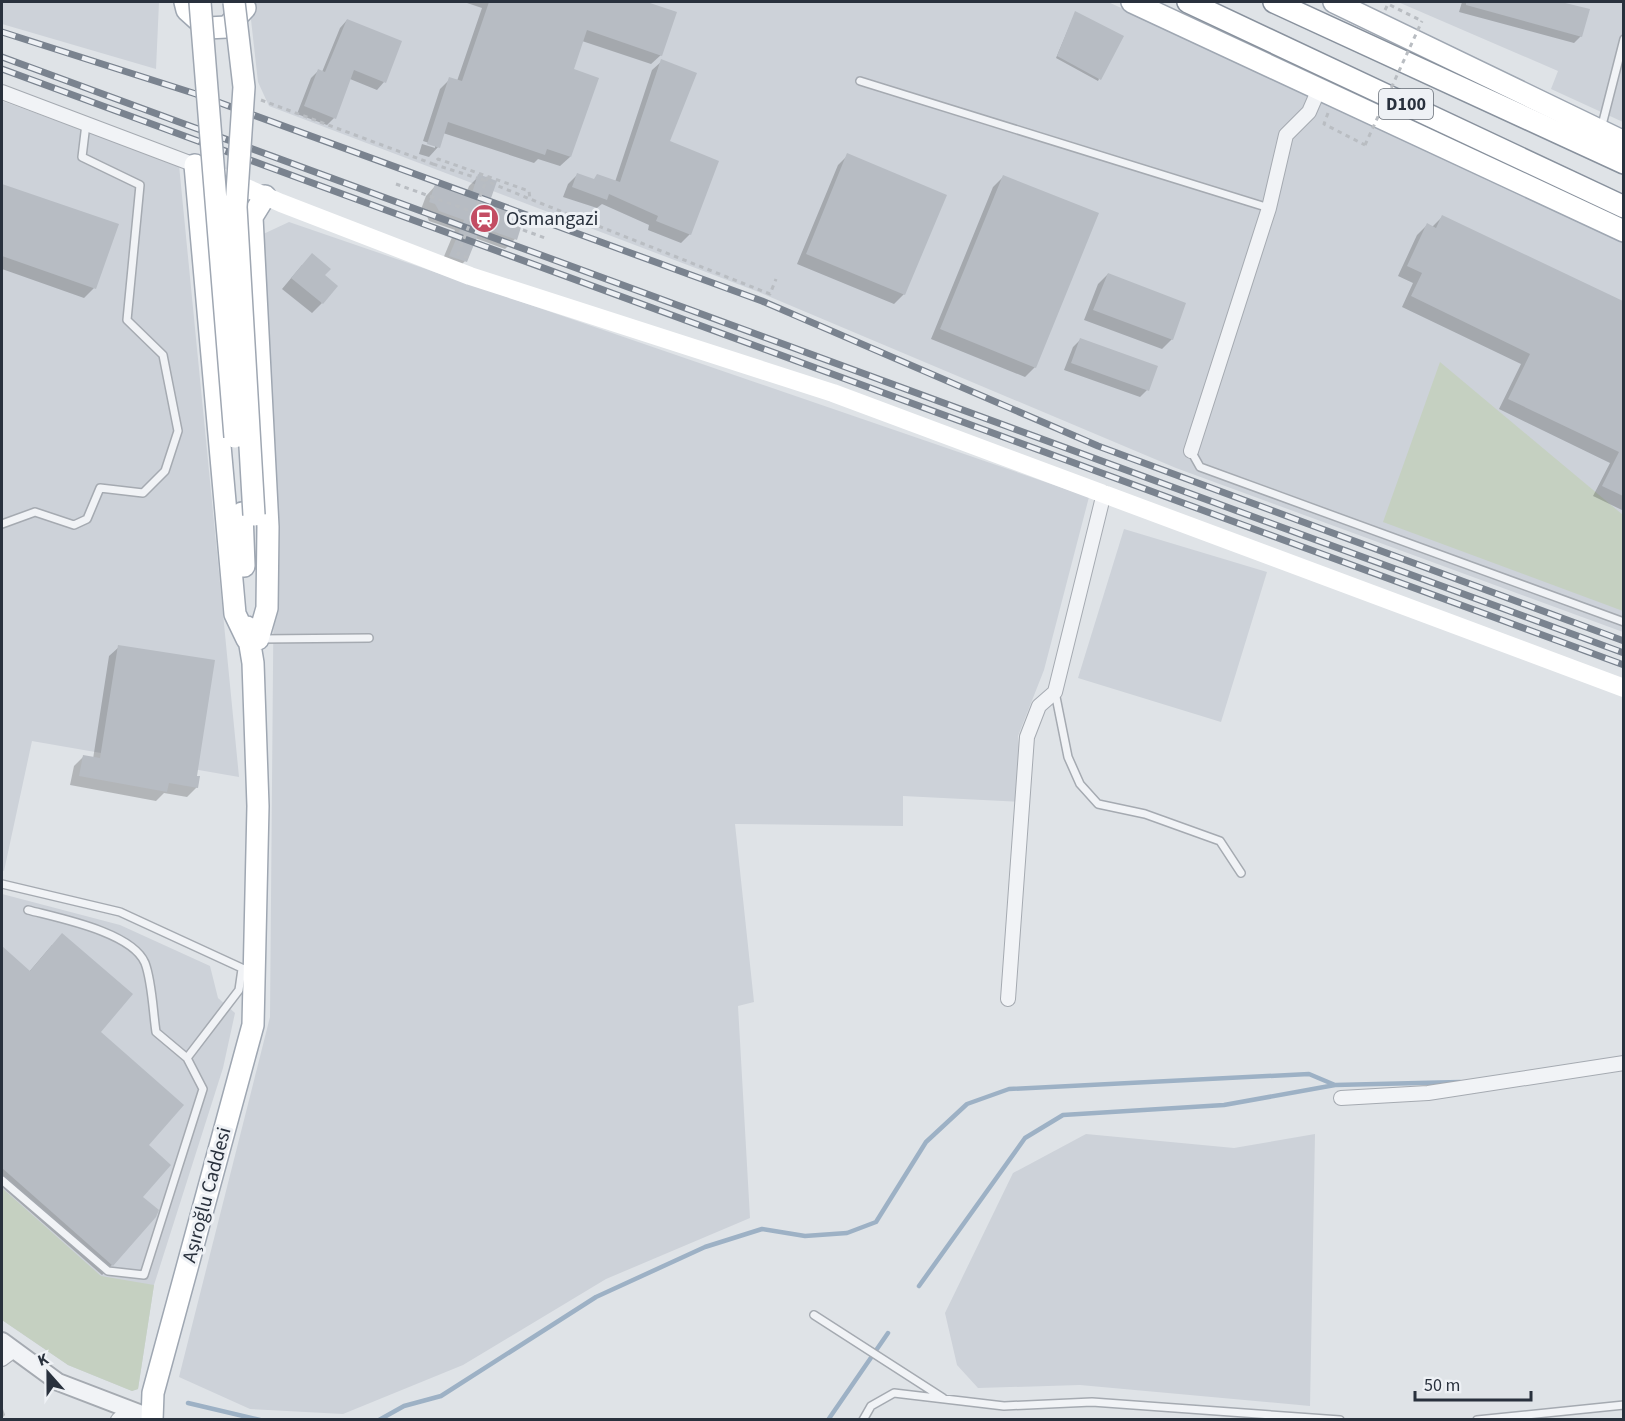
<svg xmlns="http://www.w3.org/2000/svg" width="1625" height="1421" font-family="'Source Sans 3',sans-serif">
<rect width="100%" height="100%" fill="#dfe3e7"/>
<path fill="#cdd2d9" d="M2,2H159L156,69L2,24Z
M249,2H1108L1623,234V632L1176,468L756,291L269,106L258,82Z
M1398,2H1623V122L1551,89L1558,71Z
M2,101L179,165L239,777L32,741L4,871L2,870Z
M289,222L1089,497L1044,670L1018,736L1024,802L903,796V826L735,824L754,1002L738,1006L750,1218L606,1279L463,1365L343,1414L250,1409L179,1377L270,1017L274,553L259,236Z
M1124,529L1267,572L1221,722L1078,678Z
M2,894L120,925L210,966L218,998L235,1013L223,1068L154,1285L138,1389L132,1391L68,1365L2,1320Z
M1086,1134L1234,1148L1315,1134L1310,1406L1080,1385L978,1388L957,1365L945,1313L1013,1173Z"/>
<path fill="#c5d0c1" d="M1440,362L1623,515V611L1383,522Z
M2,1188L101,1276L154,1285L138,1389L132,1391L68,1365L2,1320Z"/>
<path fill="#0003" d="M464,2H642L675,12L661,55L651,64L582,41L572,70L570,157L560,166L538,159L534,163L443,133L438,147L429,157L419,154L422,144L435,148V145L423,141L440,89L450,79L457,81L482,8Z
M1462,2H1555L1588,10L1581,36L1574,43L1459,12Z
M1075,13L1099,79L1098,81L1056,58Z
M347,20L384,82L377,90L350,79L334,118L327,125L297,114L311,78L318,71L322,72L340,28Z
M662,61L668,141L690,234L681,243L648,230L649,225L602,204L597,208L563,197L568,184L577,175L593,181L615,182L652,70Z
M848,155L904,294L894,304L797,264L838,165Z
M479,176L487,205L512,222L515,239L505,249L475,238L465,261L455,271L440,266L455,230L429,221L426,214L420,212L426,196L436,185L465,196L469,186Z
M1003,177L1035,367L1025,377L931,339L993,187Z
M2,185L117,225L94,288L84,298L2,269Z
M1442,217L1624,304V511L1593,496L1610,463L1499,409L1521,364L1402,307L1413,283L1398,276L1417,235L1427,225L1432,227Z
M302,265L322,303L312,313L282,289Z
M1108,274L1172,339L1162,349L1084,320L1098,284Z
M1080,340L1147,390L1140,397L1064,370L1073,347Z
M119,647L195,777L197,787L187,797L164,793L156,801L70,785L74,766L83,757L93,759L109,656Z
M52,945L99,1032L147,1145L141,1197L112,1265L102,1275L2,1187V948L29,972Z
M2,1406L5,1415L2,1418Z"/>
<g fill="none" stroke-linecap="round" stroke-linejoin="round">
<path stroke="#9db1c5" stroke-width="4.5" d="M919,1286L1025,1138L1063,1115L1224,1105L1335,1085L1460,1082
M188,1403L260,1420
M379,1420L404,1406L441,1396L596,1297L705,1247L762,1229L805,1236L847,1233L876,1222L926,1142L967,1104L1009,1089L1309,1074L1335,1085
M828,1420L888,1333"/>
</g>
<path fill="#b7bcc3" d="M489,2H647L677,12L662,56L587,30L574,69L599,78L571,157L547,149L545,155L448,122L440,148L427,144L449,77L462,81Z
M1466,2H1561L1590,9L1582,37L1466,5Z
M1075,11L1124,36L1101,80L1057,56Z
M347,19L402,41L386,83L354,70L336,119L304,106L318,69L325,72Z
M661,59L697,73L670,141L719,161L691,235L656,221L658,216L609,194L607,200L572,187L577,173L594,179L597,174L620,182Z
M847,153L947,195L905,295L806,254Z
M478,174L497,181L489,204L510,211L513,221L522,224L517,240L481,227L467,262L449,256L464,220L439,211L435,204L429,202L435,184L471,196Z
M1003,175L1099,213L1036,368L940,329Z
M2,184L119,224L96,289L2,256Z
M1442,215L1623,301V496L1602,486L1619,452L1508,399L1530,354L1411,296L1422,273L1407,266L1427,223L1436,228Z
M312,253L331,269L325,275L338,286L323,304L291,278Z
M1108,273L1186,303L1173,340L1093,310Z
M1080,338L1158,366L1149,391L1071,363Z
M118,645L215,660L197,776H200L198,788L169,783L167,792L79,776L83,755L100,758Z
M62,933L133,994L101,1032L184,1105L149,1145L171,1165L143,1197L159,1210L156,1217L113,1266L2,1168V946L30,971Z"/>
<g fill="none" stroke-linecap="round" stroke-linejoin="round">
<defs>
<path id="service" d="M860,81L1269,208
M1601,129L1624,39
M1191,451L1200,467L1624,622
M2,524L35,512L74,525L87,519L100,488L143,493L165,471L178,431L163,355L127,320L140,185L82,157L86,124
M260,639L369,638
M1055,692L1068,757L1080,784L1098,804L1145,814L1220,841L1241,873
M2,884L120,912L246,970
M28,910C58,918 132,932 145,963C152,981 153,1012 156,1032L187,1058L239,990L242,969
M2,1180L108,1271L144,1275L203,1089L187,1058
M814,1315L943,1398
M863,1420L871,1406L894,1393L1004,1406L1092,1402L1340,1420
M1477,1420L1624,1405"/>
<path id="minor" d="M2,92L195,165
M1191,451L1269,208L1286,135L1309,112L1319,89
M1008,999L1027,737L1039,706L1055,692L1104,493
M1341,1098L1428,1093L1624,1063
M2,1359L14,1350
M118,1420L129,1410"/>
<path id="tertiary" d="M2,1341L58,1382L152,1418"/>
<path id="primary" d="M185,2L187,10L207,28L227,27L245,8
M1132,2L1624,231
M1334,2L1624,142
M195,165L235,614L247,639H258L267,608L268,527L252,217L265,196
M242,513L244,566
M152,1420L153,1393L253,1025L258,806L253,663L247,627"/>
<path id="trunk" d="M1188,2L1624,207
M1274,2L1624,163"/>
</defs>
<use href="#service" stroke="#a5aab1" stroke-width="10"/>
<use href="#minor" stroke="#a5aab1" stroke-width="16"/>
<use href="#tertiary" stroke="#a5aab1" stroke-width="20"/>
<use href="#primary" stroke="#9fa7b2" stroke-width="24"/>
<use href="#trunk" stroke="#88919d" stroke-width="24"/>
<path stroke="#b9bdc2" stroke-width="3" stroke-dasharray="4.5 4.5" stroke-linecap="butt" d="M1385,10L1388,4L1422,21
M261,100L433,164L438,159L529,191L530,199L770,294L776,279
M1328,113L1324,124L1365,145
M433,164L477,178
M488,177L486,181L530,199
M396,184L548,239"/>
<use href="#service" stroke="#f1f3f6" stroke-width="7"/>
<use href="#minor" stroke="#f1f3f6" stroke-width="14"/>
<use href="#tertiary" stroke="#f1f3f6" stroke-width="16"/>
<path stroke="#fff" stroke-width="18" d="M203,169L281,203L470,276L833,393L1624,688"/>
<use href="#primary" stroke="#fff" stroke-width="21"/>
<use href="#trunk" stroke="#fff" stroke-width="21"/>
<defs>
<path id="rail" d="M2,32L196,94L762,301L1098,446L1624,641
M2,57L1624,653
M2,69L1624,665"/>
</defs>
<use href="#rail" stroke="#7a838f" stroke-width="7"/>
<use href="#rail" stroke="#eef1f5" stroke-width="4.5" stroke-dasharray="14" stroke-linecap="butt"/>
<defs>
<path id="primary-bridge" d="M200,2L235,437
M234,2L244,87L236,207L254,515"/>
</defs>
<use href="#primary-bridge" stroke="#9fa7b2" stroke-width="24" stroke-linecap="butt"/>
<path stroke="#b9bdc2" stroke-width="3" stroke-dasharray="4.5 4.5" stroke-linecap="butt" d="M1365,145L1422,21
M468,258L458,254L486,181L477,178"/>
<use href="#primary-bridge" stroke="#fff" stroke-width="21"/>
</g>
<defs>
<symbol id="station-disc" viewBox="-11 -11 22 22"><circle r="9.5" fill="#c34d63" stroke="#eef1f5"/><path d="M-3-6H3Q5-6 5-4V2Q5 4 3 4L4.5 6H3L1.5 4h-3L-3 6H-4.5L-3 4Q-5 4-5 2V-4Q-5-6-3-6ZM-3.5-4v3h7v-3ZM-3.5 1v1.5H-2V1ZM2 1v1.5H3.5V1Z" fill="#fff"/></symbol>
</defs>
<g fill-rule="evenodd">
<use href="#station-disc" x="468" y="202" width="33" height="33"/>
</g>
<g text-anchor="middle" dominant-baseline="central" stroke-width="6" stroke-linejoin="round" paint-order="stroke">
<rect fill="#eef1f5" stroke="#646b74" stroke-width="1.5" x="1379" y="89" width="54" height="30" rx="4.5"/>
<g font-size="18" font-weight="bold" fill="#29313d">
<text x="1406" y="104">D100</text>
</g>
<g font-size="20" fill="#29313d" stroke="#eef1f5" text-anchor="start">
<text x="506" y="219">Osmangazi</text>
</g>
<g font-size="20" fill="#29313d" stroke="#eef1f5">
<text transform="translate(207 1195) rotate(-75)">Aşıroğlu Caddesi</text>
</g>
</g>
<rect width="1625" height="1421" fill="none" stroke="#29313d" stroke-width="6"/>
<g transform="translate(48 1373) rotate(339)" stroke="#eef1f5" stroke-width="4.5" paint-order="stroke">
<path d="M0-4.5L10 22L0 15L-10 22Z" fill="#29313d"/>
<text y="-9" font-size="16" font-weight="bold" text-anchor="middle" fill="#29313d">K</text>
</g>
<path d="M1415 1391v9h116v-9" fill="none" stroke="#29313d" stroke-width="3"/>
<text x="1424" y="1391" font-size="18" fill="#29313d" stroke="#eef1f5" stroke-width="4.5" paint-order="stroke">50 m</text>
</svg>
